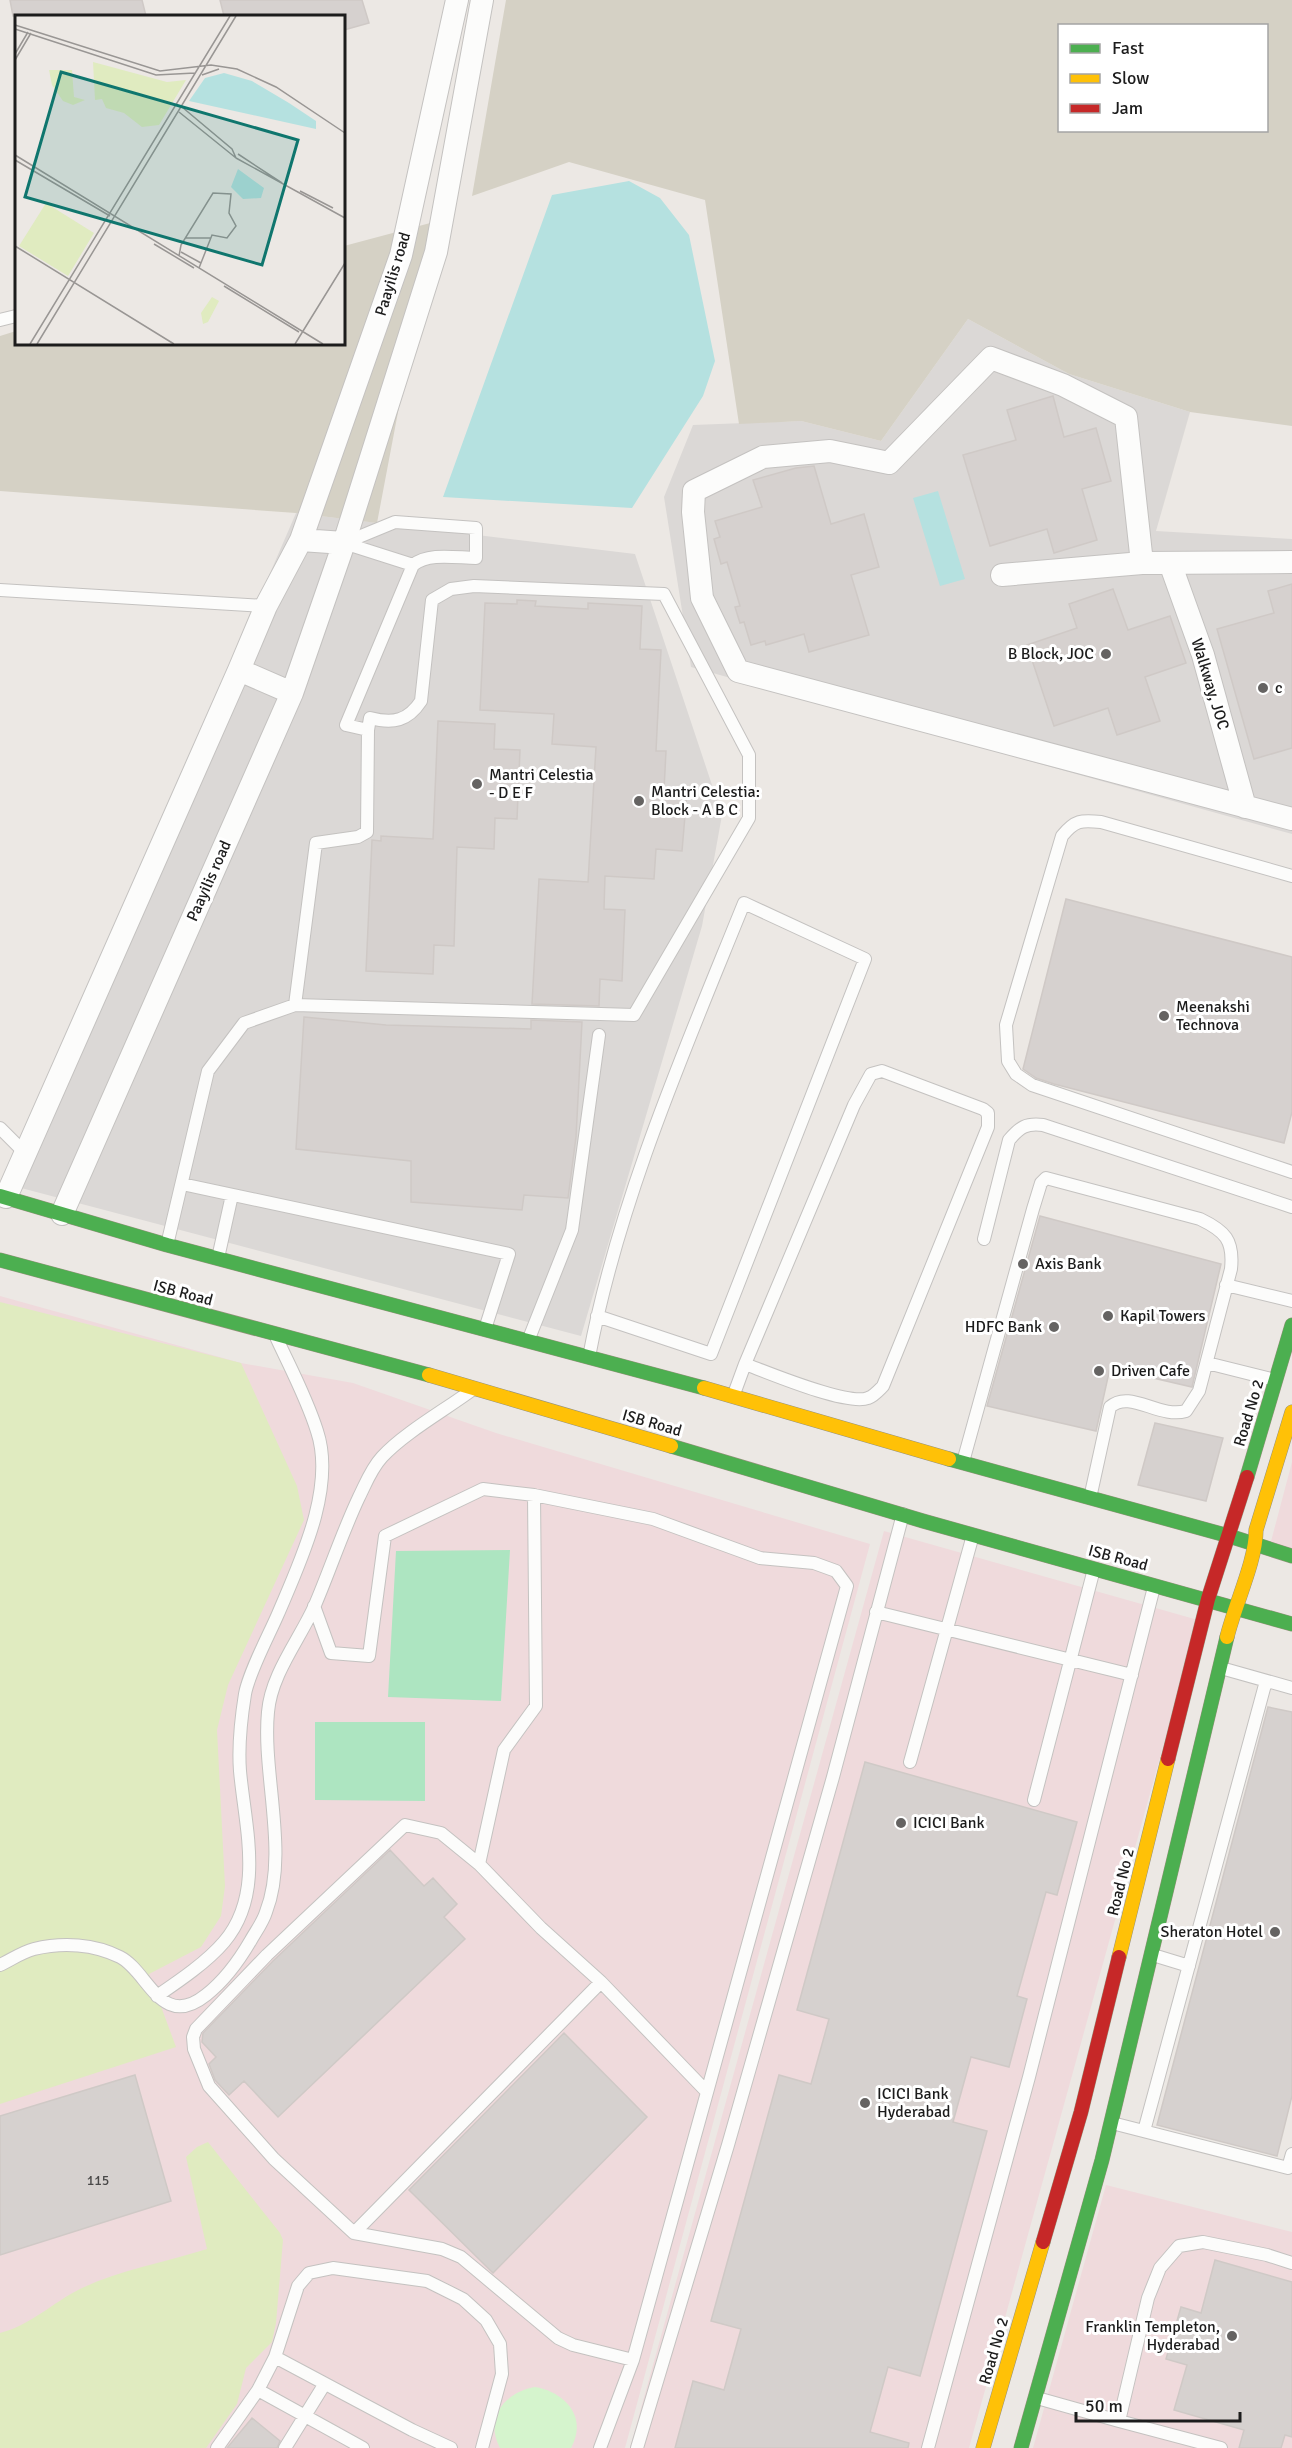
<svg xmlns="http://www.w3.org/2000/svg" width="1292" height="2448" font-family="Signika,sans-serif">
<rect width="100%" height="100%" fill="#ece8e4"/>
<path fill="#dbd8d6" d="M968,319L1069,374L1190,412L1156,531L1292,539V834L691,667L664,497L693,425L801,421L881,441Z
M296,513L635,554L722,815L702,926L581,1336L6,1184Z"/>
<path fill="#efdadc" d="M0,1296L241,1363L353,1383L496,1433L870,1544L625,2448H0Z
M1292,1462V1555L1269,1549Z
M884,1531L1198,1620L969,2448H630Z
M1106,2185L1292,2232V2448H1033Z"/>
<path fill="#d5d1c5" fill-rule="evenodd" d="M506,0H1292V426L1190,412L1069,374L968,319L881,441L801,421L739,424L705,200L569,162L472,196ZM1060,26H1266V130H1060Z
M434,222L377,523L296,513L0,491V336L16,331V344H344V246Z"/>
<path fill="#e0ebc0" d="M0,1302L241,1363L297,1486L304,1520L228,1685L217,1730L225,1886L221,1916L201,1947L149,1974L176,2047L0,2104Z
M208,2142L280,2233L283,2240L276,2323L272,2342L246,2368L237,2404L206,2448H0V2333C31,2325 52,2303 80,2289C119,2270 166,2262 207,2249L186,2157L197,2147Z"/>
<path fill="#d5f4cd" d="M535,2387C565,2392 588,2417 571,2448H500C484,2418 505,2392 535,2387Z"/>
<path fill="#ade5c1" d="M510,1550L501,1701L388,1697L396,1551Z
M315,1722H425V1801L315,1800Z"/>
<path fill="#b5e1e0" d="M629,181L660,198L689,235L715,361L703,396L632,508L443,497L552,195Z
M938,491L965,579L940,586L913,498Z"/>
<path fill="#d6d1cf" stroke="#cfc9c6" stroke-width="1.5" d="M10,0H142L146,16H13Z
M220,0H362L369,23L344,30V16H224Z
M1053,396L1064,437L1096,428L1111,481L1082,489L1097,540L1054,553L1047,529L990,546L963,455L1016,440L1007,410Z
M814,466L831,524L864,514L879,567L851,575L869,635L809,652L804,634L766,645L765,641L751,645L744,622L740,623L735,607L740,606L727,562L721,564L714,539L720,537L715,521L762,507L753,480L796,468Z
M1292,584V748L1254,759L1217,629L1274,613L1268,591Z
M1113,589L1128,630L1170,616L1186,663L1145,677L1160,721L1117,735L1108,708L1054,726L1027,645L1077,628L1069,604Z
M517,600L536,601L535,606L588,609V603L642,606L640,649L661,650L656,751H666L664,790L687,792L682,851L656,849L654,879L605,876L604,909L625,910L622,981L600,979L599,1006L532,1004L539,879L588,882L596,747L552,744L554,714L480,710L485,603L517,604Z
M438,721L495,724L494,749L520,750L517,819L495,818L494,849L457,847L454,946L434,945L433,974L366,971L372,840L381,841V836L433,839Z
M1066,899L1292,957V1112L1284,1143L1054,1084L1036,1078L1023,1069Z
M304,1017L386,1025L531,1029V1020L582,1022L576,1137L568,1198L524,1195L522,1210L411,1202V1161L296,1149Z
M1040,1216L1221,1264L1192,1387L1110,1368L1096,1431L987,1406Z
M1155,1423L1223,1438L1206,1501L1138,1485Z
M1268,1707L1292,1712V2096L1277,2156L1157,2125Z
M865,1762L1077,1822L1057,1895L1046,1892L1017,1996L1027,1999L1009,2067L971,2057L953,2122L987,2131L920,2376L888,2367L870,2432L909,2443L908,2448H675L693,2381L724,2390L741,2329L711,2321L779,2075L811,2084L829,2019L797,2010Z
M390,1850L424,1886L433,1878L457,1904L444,1917L465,1939L278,2117L244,2081L229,2095L215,2080L209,2064L216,2057L202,2042L203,2033L273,1961Z
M564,2033L647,2117L493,2273L409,2190Z
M135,2075L171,2201L0,2255V2116Z
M1215,2260L1292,2282V2437L1285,2435L1281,2448H1239L1244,2430L1174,2410L1187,2365L1166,2359L1181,2307L1201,2313Z
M252,2418L280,2441L277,2448H227Z"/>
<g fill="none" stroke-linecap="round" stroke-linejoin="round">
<defs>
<path id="lane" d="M0,320L16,316
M344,543L395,522L476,528V558C457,558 429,552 413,565L346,725L368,730L367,832L358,837L316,843L295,1005L634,1015L749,818V755L664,594L474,586L451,589L432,600L421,701C408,721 393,724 370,718L368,730
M344,543L413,565
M0,590L266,606
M1292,876L1101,822C1081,820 1075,820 1062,836L1006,1025L1008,1061L1016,1074L1032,1085L1292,1172
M0,1128L25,1153
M182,1184L509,1254L485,1329
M984,1239L1009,1140C1020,1127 1026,1123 1043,1125L1292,1207
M167,1245L208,1071L244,1023L295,1005
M218,1258L232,1195
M1226,1285L1292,1301
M528,1341L572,1230L599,1035
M589,1357C618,1202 685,1049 744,903L865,959L711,1354L597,1316
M1207,1363L1275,1380
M734,1394L745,1364C769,1373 847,1406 868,1398C874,1396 879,1390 883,1386L988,1127V1113L983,1109L882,1071L871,1074L854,1105L745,1364
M963,1462L1033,1209L1041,1183L1046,1178L1200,1219C1225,1231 1234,1240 1231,1269L1199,1391L1186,1411C1159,1419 1130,1389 1110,1407L1090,1498
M534,1495L536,1706L504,1750L479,1864L541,1928L601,1982L707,2092
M314,1606L331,1653L369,1656L385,1536L483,1489L534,1495L653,1519L760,1558L814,1563L836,1571L847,1586L633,2360L600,2448
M876,1612L1132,1675
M1221,1668L1292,1688
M910,1762L973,1535
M1034,1800L1094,1569
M479,1864L441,1833L405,1825L267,1955L196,2029L193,2037L194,2049L209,2086L274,2159L354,2233L601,1982
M1153,1955L1189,1966
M0,1965C11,1960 22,1952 34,1949C63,1942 94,1944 120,1957C148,1971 161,2031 206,1995C224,1981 240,1959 251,1940C256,1931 263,1922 266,1912C289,1853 262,1774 268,1712C271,1674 300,1639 315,1605C330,1570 342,1533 359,1497C366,1483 371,1469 382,1457C404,1433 445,1410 472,1390
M157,1996C179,1981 207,1962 224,1942C265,1894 245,1827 240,1771C238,1745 241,1719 245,1694C249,1672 269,1635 278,1614C300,1562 336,1488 317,1431C307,1399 291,1369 277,1339
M1112,2123L1288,2168L1292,2154
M1144,2131L1266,1681
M354,2233L442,2249L461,2257L558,2338L573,2345L633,2360
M275,2357L412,2430L451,2448
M258,2390L363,2448
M1037,2398L1119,2421L1148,2298L1160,2268L1179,2246L1203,2242L1267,2255L1292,2263
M1119,2421L1221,2448
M217,2448L258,2390L275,2357L298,2286L309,2273L333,2268L427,2281L463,2299L486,2320L500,2344L502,2374L482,2448
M285,2448L324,2385
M637,2448L728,2145L833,1777L903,1514
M928,2448L1029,2077L1154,1587"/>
<path id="street" d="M301,540L401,255L457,0
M344,543L436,252L482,0
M1292,562L1142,563L1126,417L1063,385L991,358L889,463L830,451L763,457L694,491L693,512L702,598L738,671L1292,819
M1170,563L1203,655L1245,807
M1002,575L1142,563
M239,670L292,693
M6,1197L239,670L266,606L301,540L344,543L292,693L62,1214"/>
<path id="fast" d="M0,1196L167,1245L704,1388
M0,1260L429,1375
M671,1446L923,1521L1292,1624
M949,1459L1229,1536L1292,1556
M1247,1477L1292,1325
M1021,2448L1102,2160L1227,1637"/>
<path id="slow" d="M429,1375L671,1446
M704,1388L949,1459
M1227,1637C1235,1604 1256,1561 1256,1530L1292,1412
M1119,1957L1168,1759
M983,2448L1043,2242"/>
<path id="jam" d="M1168,1759L1208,1599L1247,1477
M1043,2242L1081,2112L1119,1957"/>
</defs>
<use href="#lane" stroke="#c4c2c0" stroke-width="14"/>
<use href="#street" stroke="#c4c2c0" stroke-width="24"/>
<use href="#fast" stroke="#96927c" stroke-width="15"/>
<use href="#slow" stroke="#96927c" stroke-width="15"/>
<use href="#jam" stroke="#96927c" stroke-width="15"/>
<use href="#lane" stroke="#fcfcfb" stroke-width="12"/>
<use href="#street" stroke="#fcfcfb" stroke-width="22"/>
<use href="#fast" stroke="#4caf50" stroke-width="14"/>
<use href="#slow" stroke="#ffc107" stroke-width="14"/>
<use href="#jam" stroke="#c62828" stroke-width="14"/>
</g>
<g fill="#656362" stroke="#fff" stroke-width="2">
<circle cx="1106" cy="654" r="6"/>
<circle cx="1263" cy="688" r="6"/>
<circle cx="477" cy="784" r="6"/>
<circle cx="639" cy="801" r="6"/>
<circle cx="1164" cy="1016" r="6"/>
<circle cx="1023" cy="1264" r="6"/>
<circle cx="1108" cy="1316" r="6"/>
<circle cx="1054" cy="1327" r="6"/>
<circle cx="1099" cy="1371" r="6"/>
<circle cx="901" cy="1823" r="6"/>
<circle cx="1275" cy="1932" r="6"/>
<circle cx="865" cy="2103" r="6"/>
<circle cx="1232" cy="2336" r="6"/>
</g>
<g text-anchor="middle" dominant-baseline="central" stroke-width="6" stroke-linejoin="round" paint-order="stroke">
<g font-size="14" fill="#4a4949">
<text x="98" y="2180">115</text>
</g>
<g font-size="16" fill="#1c1c1c" stroke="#fff">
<text transform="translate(393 274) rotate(-73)">Paayilis road</text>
<text transform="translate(1210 684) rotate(73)">Walkway, JOC</text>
<text transform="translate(209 881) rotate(-66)">Paayilis road</text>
<text transform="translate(183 1293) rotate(15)">ISB Road</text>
<text transform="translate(1249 1413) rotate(-73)">Road No 2</text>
<text transform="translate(652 1423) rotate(16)">ISB Road</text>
<text transform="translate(1118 1558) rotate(15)">ISB Road</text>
<text transform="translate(1121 1882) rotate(-76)">Road No 2</text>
<text transform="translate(994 2351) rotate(-74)">Road No 2</text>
</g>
<g font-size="16" fill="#1c1c1c" stroke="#fff" text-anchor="start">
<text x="1094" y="654" text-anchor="end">B Block, JOC</text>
<text x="1275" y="688">c</text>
<text x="489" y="775">Mantri Celestia<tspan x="489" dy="18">- D E F</tspan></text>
<text x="651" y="792">Mantri Celestia:<tspan x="651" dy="18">Block - A B C</tspan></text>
<text x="1176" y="1007">Meenakshi<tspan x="1176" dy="18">Technova</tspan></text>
<text x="1035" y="1264">Axis Bank</text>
<text x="1120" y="1316">Kapil Towers</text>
<text x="1042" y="1327" text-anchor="end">HDFC Bank</text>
<text x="1111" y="1371">Driven Cafe</text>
<text x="913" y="1823">ICICI Bank</text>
<text x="1263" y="1932" text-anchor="end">Sheraton Hotel</text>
<text x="877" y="2094">ICICI Bank<tspan x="877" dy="18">Hyderabad</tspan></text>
<text x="1220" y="2327" text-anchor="end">Franklin Templeton,<tspan x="1220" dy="18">Hyderabad</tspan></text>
</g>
</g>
<g transform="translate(15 15)">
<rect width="330" height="330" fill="#ece8e4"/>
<path d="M78,47L152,67L171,65L144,110L127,112L109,98L91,93L87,84L80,85ZM34,55H57L59,82L70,85L58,90L48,86L37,70ZM31,188L79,218L53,261L4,231ZM197,282L204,286L193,307L188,309L186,298Z" fill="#e0ebc0"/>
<path d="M209,58L237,66L274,88L301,106V114L174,86L190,63ZM223,154L249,173L246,183L228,184L216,172Z" fill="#b5e1e0"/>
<path fill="none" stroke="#999694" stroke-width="1.5" d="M0,10L145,56L196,50L222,54L261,72L330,118M0,14L141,60L180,58M0,39L13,17M0,45L16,18M187,60L204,54M164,97L221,143L217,134L167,92M223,139L267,168M0,140L308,329M221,143L330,203M0,145L95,201M285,176L318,193M170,223H196M139,229L179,253M0,231L159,329M166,237L186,248M164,241L166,230L198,178L216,179L214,198L221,211L212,223L197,220L184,253M209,271L284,317M15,329L215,1M22,329L221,1M280,329L330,248"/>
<path fill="#0f766e" fill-opacity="0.15" stroke="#0f766e" stroke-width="3" d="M46,57L283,125L247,250L10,182Z"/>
<rect width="330" height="330" fill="none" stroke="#1c1c1c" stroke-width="3"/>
</g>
<rect x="1058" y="24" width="210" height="108" fill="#ffffff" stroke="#a4a4a4" stroke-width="1.5"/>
<rect x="1070" y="44" width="30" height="9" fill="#4caf50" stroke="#a4a4a4" stroke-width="1.5"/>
<text x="1112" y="54" font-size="18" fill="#1c1c1c">Fast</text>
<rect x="1070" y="74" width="30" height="9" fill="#ffc107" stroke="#a4a4a4" stroke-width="1.5"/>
<text x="1112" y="84" font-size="18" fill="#1c1c1c">Slow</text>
<rect x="1070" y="104" width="30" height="9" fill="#c62828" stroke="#a4a4a4" stroke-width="1.5"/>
<text x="1112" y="114" font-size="18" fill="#1c1c1c">Jam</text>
<path d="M1076 2412v9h164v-9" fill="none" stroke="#1c1c1c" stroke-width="3"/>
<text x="1085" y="2412" font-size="18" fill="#1c1c1c" stroke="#ffffff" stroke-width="4.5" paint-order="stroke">50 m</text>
</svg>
